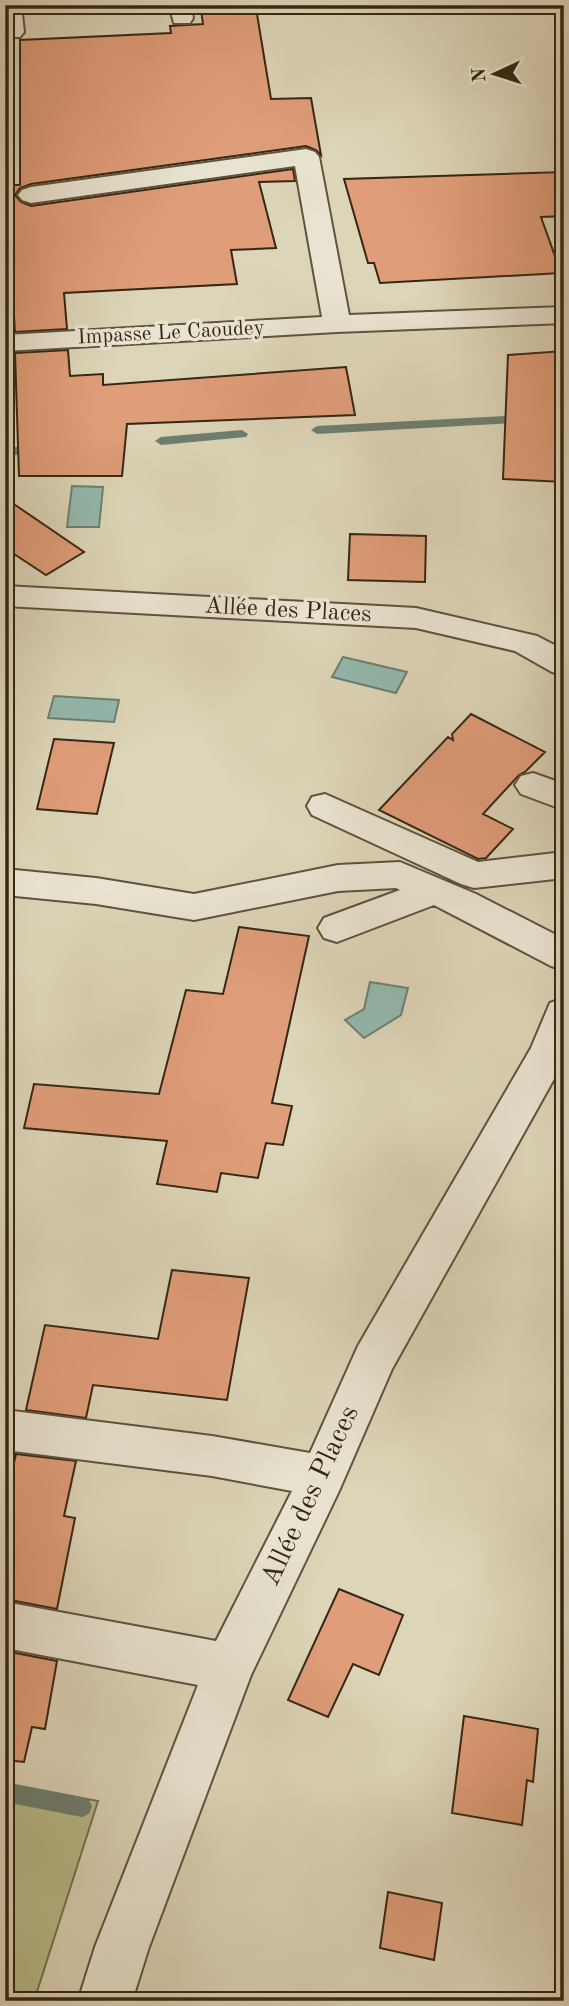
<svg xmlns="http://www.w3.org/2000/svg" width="569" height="2006" font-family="'Old Standard TT',serif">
<rect width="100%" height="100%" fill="#ddd5b8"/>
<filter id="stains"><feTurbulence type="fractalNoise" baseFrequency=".00286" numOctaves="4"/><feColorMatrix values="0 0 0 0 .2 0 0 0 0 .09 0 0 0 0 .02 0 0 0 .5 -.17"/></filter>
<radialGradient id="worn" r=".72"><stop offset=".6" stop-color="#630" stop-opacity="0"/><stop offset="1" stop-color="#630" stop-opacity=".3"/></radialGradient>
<path fill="#b8bb8a" stroke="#767150" stroke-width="2" d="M5,1784L98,1801L34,2001H5Z"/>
<path fill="#93b9ae" stroke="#6d7f71" stroke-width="2" d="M72,486L103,487L99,527H67Z
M343,657L407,672L396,693L332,677Z
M54,696L119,700L114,722L48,718Z
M370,982L408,988L401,1015L364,1038L345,1020L364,1009Z"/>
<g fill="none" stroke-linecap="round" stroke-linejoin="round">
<path fill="#6d7f71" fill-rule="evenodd" d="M526,415L530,416V422L317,434L311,430L317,426Z
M242,430L248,434L246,437L161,445L155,441L161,437Z
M39,445L45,449L43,452L5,456V448Z
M5,1782L82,1797L89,1800L92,1807L89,1814L82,1817L5,1802Z"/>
</g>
<path fill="#e09d79" stroke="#352715" stroke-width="2" d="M256,8L271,99L311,98L321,155L316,150L306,146L31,184L20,188L15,195L21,202L31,206L293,169L295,181L259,182L276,248L231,250L237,284L64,293L67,329L15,332L14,316L5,317V185H20V40L171,33L170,26L203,24L201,10Z
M564,172V216L541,217L561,273L380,283L374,263H368L344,179Z
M68,350L70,376L103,374V385L346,367L355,415L127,424L122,476H19L15,353Z
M564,351V482L503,479L508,355Z
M5,498L84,552L46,575L5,548Z
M350,534L426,536L425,582L348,580Z
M471,714L545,752L525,772L519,775L483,814L513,829L486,858L478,859L379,810L448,737L453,740L452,734Z
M54,739L114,743L97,814L37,809Z
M239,927L309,936L272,1103L292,1106L283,1145L266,1143L258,1178L221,1173L217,1192L157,1184L167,1141L24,1128L34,1084L159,1094L186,990L223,994Z
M172,1270L249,1278L227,1400L93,1385L86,1418L26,1410L45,1325L158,1339Z
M16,1454L76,1461L64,1516L75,1518L57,1609L5,1599V1502Z
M339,1589L403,1615L379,1675L353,1664L328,1717L288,1700Z
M5,1651L57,1661L45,1729L32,1727L24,1762L5,1760Z
M464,1716L538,1729L533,1782L527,1780L522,1825L452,1813Z
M388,1892L442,1903L434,1960L380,1948Z"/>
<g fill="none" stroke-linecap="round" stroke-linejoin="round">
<defs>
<path id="minor" d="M5,5H21L24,32L20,37H5Z
M169,5H191L193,18L190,23H174Z
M306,149L315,152L319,157L349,315L564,307V323L337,332L5,351V335L322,317L295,166L31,203L22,200L18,195L22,190L31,187Z
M5,586L416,608L537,636L564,650V675L552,672L515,651L416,628L5,606Z
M533,773L564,784V810L521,794L515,785L521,776Z
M325,794L478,862L564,852V878L474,888L461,884L312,815L307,806L312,797Z
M400,862L476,894L564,939V970L551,966L434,905L337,942L324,938L318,928L324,918L400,890L396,888L338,891L194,920L96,904L5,895V869L96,878L194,894L338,865Z
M564,998V1061L392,1369L339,1491L251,1675L149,1947L132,2001H78L95,1947L198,1685L5,1648V1602L216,1641L292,1491L212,1476L5,1450V1410L212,1436L310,1453L358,1346L531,1048L550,1003Z"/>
</defs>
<use href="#minor" stroke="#5f523e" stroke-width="4"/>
<use href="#minor" fill="#e9e4d1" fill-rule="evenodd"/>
</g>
<g text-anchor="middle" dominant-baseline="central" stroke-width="7" stroke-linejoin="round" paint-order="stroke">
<g font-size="21" fill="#352715" stroke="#e9e4d1">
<text transform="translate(171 333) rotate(-3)">Impasse Le Caoudey</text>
</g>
<g font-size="24" fill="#352715" stroke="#e9e4d1">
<text transform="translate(288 611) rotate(3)">Allée des Places</text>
</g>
<g font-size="28" fill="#352715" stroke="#e9e4d1">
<text transform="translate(311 1496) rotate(-65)">Allée des Places</text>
</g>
</g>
<rect width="569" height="2006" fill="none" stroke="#ddd5b8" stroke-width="28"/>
<rect x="7" y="7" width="555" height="1992" fill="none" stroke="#352715" stroke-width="3.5"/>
<rect x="14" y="14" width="541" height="1978" fill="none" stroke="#352715" stroke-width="2"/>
<g transform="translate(495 74) rotate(266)" stroke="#e9e4d1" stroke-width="5" paint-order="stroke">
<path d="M0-5L12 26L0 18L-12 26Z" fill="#352715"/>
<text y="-10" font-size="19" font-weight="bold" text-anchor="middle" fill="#352715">N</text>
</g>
<rect width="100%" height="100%" filter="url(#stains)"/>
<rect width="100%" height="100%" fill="url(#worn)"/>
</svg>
